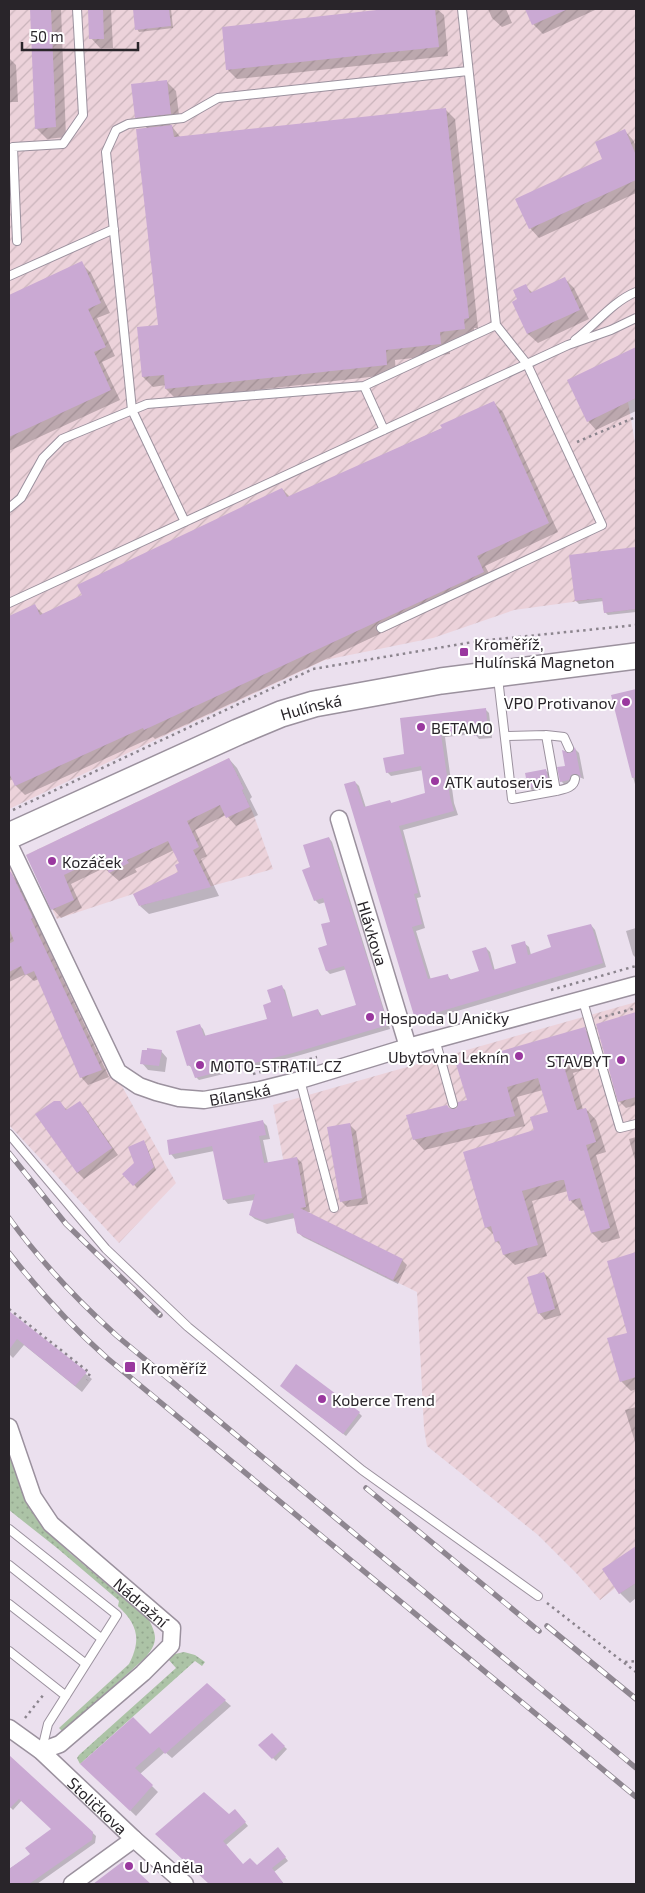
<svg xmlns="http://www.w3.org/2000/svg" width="645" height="1893" font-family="'Exo 2',sans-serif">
<defs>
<pattern id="industrial-furrows" width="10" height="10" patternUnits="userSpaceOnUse" patternTransform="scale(1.25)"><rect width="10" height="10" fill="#ecd2da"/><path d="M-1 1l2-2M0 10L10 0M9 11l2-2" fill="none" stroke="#cab4bb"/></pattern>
<pattern id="grass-dots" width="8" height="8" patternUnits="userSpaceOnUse" patternTransform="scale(1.25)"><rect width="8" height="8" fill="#acc3a6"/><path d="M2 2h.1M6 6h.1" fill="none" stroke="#94a78f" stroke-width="1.8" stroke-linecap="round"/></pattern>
</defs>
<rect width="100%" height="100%" fill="#ebe0ee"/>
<path fill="url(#industrial-furrows)" d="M9,9H636V398L628,402L636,449V609L604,613L602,598L514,610L433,638L325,660L9,809Z
M229,758L244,789L242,790L253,813L273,869L139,906L133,894L57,919L26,855Z
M9,865L113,1070L176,1183L119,1243L9,1125Z
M636,1002V1583L619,1594L615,1588L600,1600L577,1574L538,1535L427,1446L424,1428L417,1292L297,1233L273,1105Z"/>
<path fill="url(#grass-dots)" d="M9,1454L26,1503L43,1528L70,1553L149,1620C157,1636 158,1642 146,1657L63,1732L59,1728L129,1664C142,1639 137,1624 118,1606L119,1601L117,1599L57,1548L9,1510Z
M184,1652L195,1655L205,1662L202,1666L195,1661L80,1764L77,1758L79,1755L176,1668L168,1659L175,1654Z"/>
<path fill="#0003" d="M32,9H61L66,137L47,139L36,128Z
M89,9H111L113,48H100L91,38Z
M134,9H171L173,28L139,32L137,29Z
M403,9H437L444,15L448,56L237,79L228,70L223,28Z
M488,9H506L512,23L502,27L492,18Z
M526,9H595V10L543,34L533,24Z
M9,58L16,65L18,102H9Z
M166,81L176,91L180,123L170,124L181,138L445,109L455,119L478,328H474V338L449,342L450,354L395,360L396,374L176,399L166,389V385L153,387L143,377L138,328L159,326L148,129L136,117Z
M624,130L633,140L636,146V193L539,238L530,228L604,160Z
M81,263L91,273L110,313L97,318L115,356L102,362L120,400L9,451V297Z
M564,278L574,288L589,319L538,343L528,334L513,302L519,300L525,286L533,293Z
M636,349V411L596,430L588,421L569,381Z
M493,402L503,412L558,532L485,566L493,581L155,739L153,737L25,795L16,786L13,779L9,781V618L35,606L43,614L83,596L282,489L290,497L443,428Z
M636,548V612L608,615L605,612L604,601L579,604L576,601L570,556Z
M636,690V788L612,696Z
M485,709L489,713L492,738L479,739L475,734L445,737L454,803L458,815L403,830L421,897L417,898L425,928L416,931L431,980L447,975L452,981L481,972L486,948L490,952L495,971L518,964L524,943L529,947L531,955L552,948L591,925L595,930L606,967L420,1022L416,1018L355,782L359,786L366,808L390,801L392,804L426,794L423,770L391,776L387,772L406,755L402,719Z
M575,749L579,753L584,779L579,777L572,784L565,785L561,781Z
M229,759L237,768L252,797L250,799L258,815L236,826L226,815L195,830L207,856L201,859L219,896L149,914L140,906L180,873V864L174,850L135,869L137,872L119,881L104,868L71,884L82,908L61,918L53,909L28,855Z
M546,771L549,773L551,786L532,790L529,787Z
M329,838L332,842L390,1029L297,1056L199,1080L196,1077L193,1068L188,1065L199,1025L203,1029L206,1037L269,1020L273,1003L282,987L285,990L293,1018L318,1010L322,1016L358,1005L347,969L330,974L327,971L319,948L328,946L332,922L326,902L319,904L315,900L311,868Z
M9,872L18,881L39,925L38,926L109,1077L88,1085L81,1077L39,979L34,981L26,974L9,982Z
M636,928V958L633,955L626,931Z
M636,1014V1105L626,1108L619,1101L597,1025Z
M584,1029L595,1039L602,1064L573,1073L583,1110L586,1109L596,1120L606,1152L596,1155L620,1238L602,1243L592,1233L585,1210L581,1211L571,1201L568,1191L532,1201L547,1256L515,1265L504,1255L502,1247L496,1241L495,1236L486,1227L536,1131L549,1113L543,1090L517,1097L525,1126L424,1150L414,1139L451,1110L454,1111Z
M161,1051L167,1058L165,1072L148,1070L142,1063Z
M59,1102L68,1111L80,1103L86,1109L118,1155L84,1179L77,1172Z
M263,1122L267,1126L270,1139L263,1140L268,1163L297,1158L302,1163L310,1212H306L402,1260L407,1265L398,1284L303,1237L298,1232L295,1218L267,1224L255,1219L250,1215L255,1200L228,1204L224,1199L214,1151L175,1159L171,1154Z
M350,1125L356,1131L368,1204L347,1207L341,1201Z
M636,1137V1164L629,1139Z
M144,1142L146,1145L156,1170L137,1188L124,1174L136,1163Z
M636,1253V1389L631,1391L621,1381L628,1333L608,1262Z
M544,1273L550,1279L561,1315L545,1320L539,1313Z
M9,1313L92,1379L82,1392L24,1345L13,1358L9,1354Z
M281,1386L359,1413L362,1416L346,1436Z
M636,1407V1445L625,1410Z
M636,1548V1598L630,1603L620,1593L604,1569Z
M207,1685L231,1706L172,1758L165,1752L140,1774L158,1792L136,1816L82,1764L150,1736Z
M271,1735L287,1749L276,1761L260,1745Z
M9,1756L96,1836L95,1843L37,1884H9V1869L32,1854L53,1829L22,1800L13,1810L9,1806V1791L11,1789L9,1786Z
M238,1814L248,1826L226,1845L243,1865L257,1867L281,1852L288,1861L274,1872L284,1884H211L157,1834Z
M123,1864H127L150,1884H94Z"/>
<path fill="#caa9d3" d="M30,9H51L56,127L35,129Z
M88,9H103L104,39H89Z
M133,9H169L171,26L135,30Z
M386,9H435L439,47L226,70L222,27Z
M525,9H568L532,25Z
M167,80L171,114L135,118L131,84Z
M446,108L469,318L464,319L465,329L440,332L441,344L386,350L387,365L165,389L164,375L142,377L137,327L158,325L136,129L172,125L174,137Z
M625,129L636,155V180L529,229L515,199L602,159L595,142Z
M82,261L101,303L88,309L106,347L94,352L111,390L9,437V295Z
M565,277L580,310L527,334L512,302L517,299L513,290L526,284L530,293Z
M636,347V398L587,422L567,380Z
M494,401L549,523L477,556L484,572L144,730L143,728L15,786L9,773V616L35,604L40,615L82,595L77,585L282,488L287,497L442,428L440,425Z
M636,547V609L604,613L602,598L575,601L569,555Z
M636,689V777L632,778L611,695Z
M486,708L488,734L474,736L473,730L441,734L450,797L454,811L399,826L418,893L414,894L422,924L412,927L428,979L448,974L449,980L479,971L472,951L486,947L493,970L516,963L511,945L525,941L528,955L551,947L547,935L591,924L603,963L415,1019L344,784L355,781L364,807L390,800L391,803L425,793L421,766L386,773L383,758L404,754L400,718Z
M575,747L581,778L579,775L574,774L571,775L569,780L560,782L557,767L565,766L562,750L571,753Z
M229,758L244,789L242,790L250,807L226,818L220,805L187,821L199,847L193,850L211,887L139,906L133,894L178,872L175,865L179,863L168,841L127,860L129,863L109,873L104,862L99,864L97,859L64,875L74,900L51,910L26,855Z
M546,769L549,784L528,788L525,773Z
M329,837L388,1025L293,1053L195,1078L190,1065L187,1066L176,1031L200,1024L204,1036L267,1019L263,1005L271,1002L267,990L282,985L292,1017L318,1009L320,1016L356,1005L344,966L326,971L318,948L327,945L321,924L330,922L323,898L314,901L302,870L310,867L303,845Z
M9,871L11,872L33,918L31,919L102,1070L80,1078L34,971L25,975L21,966L9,972V944L14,941L9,928Z
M636,1012V1097L618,1102L596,1024Z
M585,1027L593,1054L563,1063L577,1110L586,1108L596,1142L586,1145L610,1228L591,1233L580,1198L569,1201L564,1180H561L522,1191L538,1245L503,1255L499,1241L495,1242L491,1226L485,1228L463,1152L534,1130L530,1117L548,1112L538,1078L507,1087L515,1116L413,1140L406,1115L447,1105L449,1108L454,1109L457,1108L458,1102L467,1100L456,1064Z
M147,1048L162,1050L159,1066L140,1064L142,1050H147Z
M54,1101H60L66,1110L80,1101L112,1148L77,1173L35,1114Z
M263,1120L266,1135L259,1136L264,1163L297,1157L306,1207L300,1208L403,1259L393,1280L297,1233L293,1213L262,1220L249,1215L255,1194L223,1200L212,1146L169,1155L167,1140Z
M350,1123L362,1198L340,1202L327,1127Z
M144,1140L154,1167L133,1186L122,1174L134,1163L128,1147Z
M636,1252V1377L620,1382L607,1338L627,1333L607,1261Z
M544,1272L555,1309L538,1314L527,1277Z
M9,1311L87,1372L75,1386L17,1339L9,1350Z
M296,1364L360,1412L343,1434L280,1386Z
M636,1546V1583L619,1594L602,1569Z
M207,1683L226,1700L165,1754L159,1747L135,1768L153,1785L130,1811L80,1764L133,1717L150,1734Z
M272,1733L285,1746L272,1759L258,1745Z
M9,1755L93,1832L92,1840L29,1884H9V1869L30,1854L25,1848L51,1829L19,1799L9,1809Z
M204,1792L229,1814L235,1809L246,1822L223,1841L243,1864L250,1858L257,1865L278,1847L286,1857L272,1868L284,1884H209L155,1834Z
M122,1862L128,1863L151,1884H93Z"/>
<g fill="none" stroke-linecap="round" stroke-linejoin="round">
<defs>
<path id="lane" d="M17,241L13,147L63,144L83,115L77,9
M9,276L114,229
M575,340C596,324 612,302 636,292
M364,386L496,325
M9,508L21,498L43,458L62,439L147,404L364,386L384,430
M185,522L132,410L106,152L116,130L128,124L183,118L218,98L468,71
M9,603L568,345L611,330L636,318
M381,628L602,525L527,364L496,325L462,9
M498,678L512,799L556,791L546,735L505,736
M546,735L564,737L569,748
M556,791C564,789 574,788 575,779
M583,1001L620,1128L636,1124
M435,1039L453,1104
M300,1080L334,1208
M9,1134L106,1249L188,1327L362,1470L538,1596
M9,1529L117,1615L48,1724L42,1749
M9,1565L102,1639
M9,1604L86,1664
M9,1651L66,1696"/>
<g id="street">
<path id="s1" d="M339,819L408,1047"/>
<path id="s2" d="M9,844L118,1072L139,1086L156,1092L179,1098L204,1100L260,1090L300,1080L408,1047L636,985"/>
<path id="s3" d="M9,1427L33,1497L51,1524L172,1628L171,1645L143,1673L60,1744L41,1751"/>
<path id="s4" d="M9,1728L41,1751L134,1839L185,1884"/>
<path d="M72,1884L134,1839"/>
</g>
<g id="primary">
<path id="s5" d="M9,836L238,732L281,714L314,704L441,681L636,656"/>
</g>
</defs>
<use href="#lane" stroke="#9b919e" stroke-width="10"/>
<use href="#street" stroke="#9b919e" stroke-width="19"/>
<use href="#primary" stroke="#9b919e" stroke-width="28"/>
<path stroke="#8b848d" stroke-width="2.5" stroke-dasharray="2.5 4" stroke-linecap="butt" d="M577,442L636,417
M13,810L313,669L479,641L636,625
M551,990L636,966
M599,1018L636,1008
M253,1074L317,1057
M9,1309L90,1373L87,1380
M547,1603L636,1672
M625,1662L636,1661
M25,1718L44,1694"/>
<use href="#lane" stroke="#fff" stroke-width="8"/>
<use href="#street" stroke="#fff" stroke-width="16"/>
<use href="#primary" stroke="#fff" stroke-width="25"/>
<defs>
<path id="rail" d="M9,1153L66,1224L160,1315
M9,1218C41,1262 77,1300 117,1336L636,1768
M9,1253C39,1291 71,1326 107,1358L636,1797
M366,1488L539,1631
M547,1626L636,1699"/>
</defs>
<use href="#rail" stroke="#8e8690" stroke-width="5.5"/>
<use href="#rail" stroke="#fff" stroke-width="4" stroke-dasharray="11" stroke-linecap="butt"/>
</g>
<g fill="#9a389f" stroke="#fff" stroke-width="2">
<rect x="459" y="647" width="10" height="10" rx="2.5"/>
<circle cx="626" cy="702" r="5"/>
<circle cx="421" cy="727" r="5"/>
<circle cx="435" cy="781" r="5"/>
<circle cx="52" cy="861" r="5"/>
<circle cx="370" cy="1017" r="5"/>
<circle cx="519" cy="1056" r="5"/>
<circle cx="621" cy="1060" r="5"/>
<circle cx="200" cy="1065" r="5"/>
<rect x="124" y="1361" width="12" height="12" rx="2.5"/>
<circle cx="322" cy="1399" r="5"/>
<circle cx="129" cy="1866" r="5"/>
</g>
<g text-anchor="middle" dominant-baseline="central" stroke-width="4" stroke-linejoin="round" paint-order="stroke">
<g font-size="16" fill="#29252a" stroke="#fff" text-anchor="start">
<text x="474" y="643">Kroměříž,<tspan x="474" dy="18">Hulínská Magneton</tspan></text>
<text x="616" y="702" text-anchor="end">VPO Protivanov</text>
<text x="431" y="727">BETAMO</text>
<text x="445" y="781">ATK autoservis</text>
<text x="62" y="861">Kozáček</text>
<text x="380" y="1017">Hospoda U Aničky</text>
<text x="509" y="1056" text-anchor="end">Ubytovna Leknín</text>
<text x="611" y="1060" text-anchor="end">STAVBYT</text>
<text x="210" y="1065">MOTO-STRATIL.CZ</text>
<text x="141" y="1367">Kroměříž</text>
<text x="332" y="1399">Koberce Trend</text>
<text x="139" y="1866">U Anděla</text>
</g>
<g font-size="16" fill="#29252a" stroke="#fff">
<text stroke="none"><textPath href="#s5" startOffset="329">Hulínská</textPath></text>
<text stroke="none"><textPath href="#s1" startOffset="119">Hlávkova</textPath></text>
<text stroke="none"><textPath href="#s2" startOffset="381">Bílanská</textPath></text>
<text stroke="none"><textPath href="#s3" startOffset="226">Nádražní</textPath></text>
<text stroke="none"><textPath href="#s4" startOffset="118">Stoličkova</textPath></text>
</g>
</g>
<rect width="645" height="1893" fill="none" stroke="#29252a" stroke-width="20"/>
<path d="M22 42v8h116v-8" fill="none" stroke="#29252a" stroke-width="2.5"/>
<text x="30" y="42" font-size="15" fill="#29252a" stroke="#ffffff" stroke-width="4" paint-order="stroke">50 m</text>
</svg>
